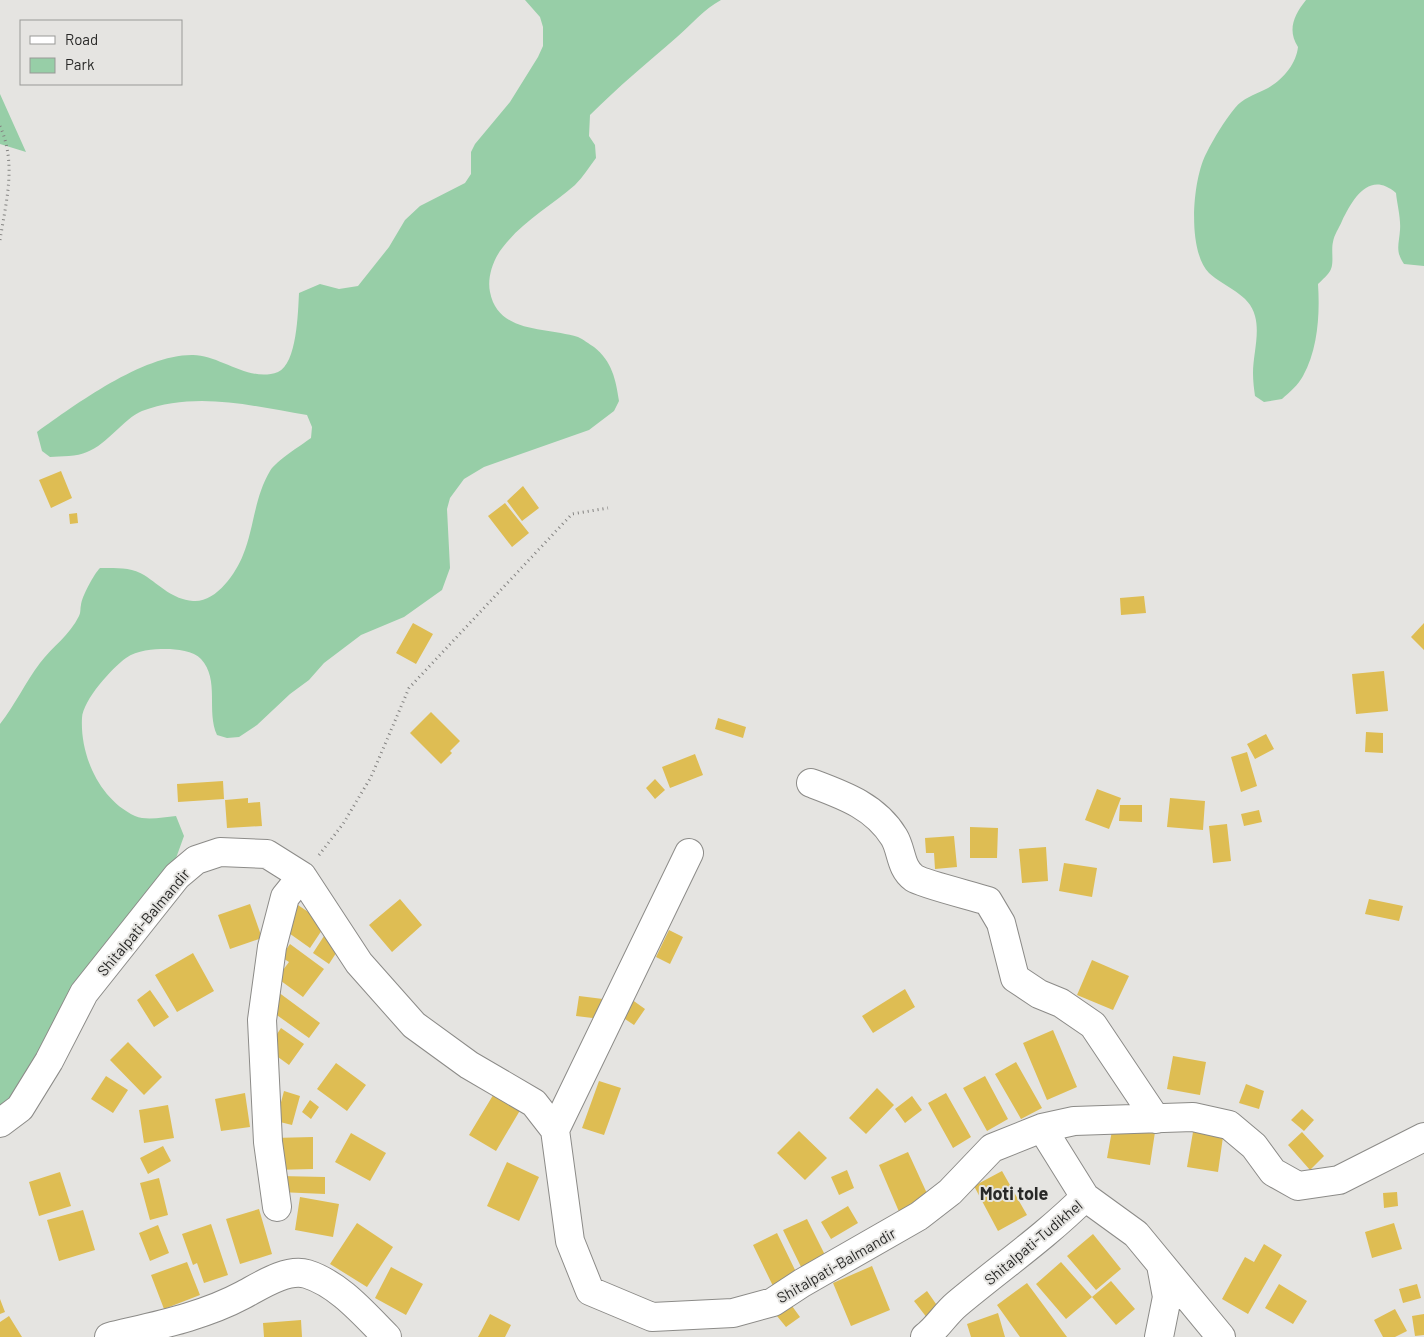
<svg xmlns="http://www.w3.org/2000/svg" width="1424" height="1337" font-family="Barlow,sans-serif">
<rect width="100%" height="100%" fill="#e5e4e1"/>
<path fill="#97cea7" d="M525,0H721C704,9 692,24 677,37C647,63 618,87 590,115L589,136L595,145L596,158C589,167 583,177 575,185C551,206 523,221 503,247C493,259 487,278 490,292C498,334 547,327 578,337C583,339 589,344 594,347C612,361 616,380 619,401L614,411L589,430L484,467L464,479L450,498L447,509L450,568L442,590L404,617L361,635L324,663L309,680L290,694L257,725L239,737L227,738L217,735C206,711 220,680 201,659C194,651 176,649 166,649C153,649 137,650 126,658C112,668 83,700 82,718C80,755 99,799 135,816C147,821 163,817 176,816L184,836L171,872L0,1116V724C15,705 25,683 40,663C52,647 70,635 79,616C81,612 80,609 81,605C82,596 94,574 100,568C114,568 132,567 144,575C161,586 172,599 193,601C216,603 236,573 243,555C254,529 254,498 270,471C276,461 300,446 311,438L312,427L307,415C252,406 197,391 142,411C123,419 108,444 87,452C77,457 61,456 50,457L42,451L37,432C76,404 144,354 193,355C220,355 249,383 278,372C297,364 298,312 299,293L320,284L339,289L358,286L389,247L405,220L420,206L465,183L471,174V152L475,144L510,102L538,57L543,46V27L540,17Z
M1306,0H1424V266L1404,264C1395,251 1399,244 1400,230C1401,218 1397,204 1396,193C1369,170 1353,199 1342,221C1339,228 1334,235 1333,242C1331,250 1334,262 1331,269C1329,274 1322,280 1318,284C1320,314 1318,349 1303,376C1298,385 1290,392 1282,399L1264,402L1255,396C1254,389 1253,381 1253,373C1253,355 1260,334 1255,316C1250,294 1224,287 1209,273C1187,251 1192,179 1207,152C1214,138 1225,120 1235,108C1243,98 1254,95 1264,90C1281,82 1296,65 1298,47C1287,30 1294,15 1306,0Z
M0,94L26,152L0,144Z"/>
<path fill="#debd53" d="M61,471L72,498L51,508L39,480Z
M523,486L539,508L522,521L507,501Z
M505,503L529,533L512,547L488,516Z
M77,513L78,523L70,524L69,514Z
M1144,596L1146,613L1121,615L1120,598Z
M413,623L433,634L416,664L396,653Z
M1424,623V650L1411,637Z
M1384,671L1388,711L1356,714L1352,674Z
M431,712L460,741L450,751L452,753L441,764L410,733Z
M718,718L746,727L743,738L715,729Z
M1366,732L1383,733V753L1365,752Z
M1266,734L1274,749L1255,759L1247,744Z
M1247,752L1257,786L1241,792L1231,757Z
M695,754L703,775L670,788L662,767Z
M655,779L665,790L655,799L646,788Z
M223,781L224,799L178,802L177,784Z
M1097,789L1121,798L1109,829L1085,820Z
M248,798V803L260,802L262,826L227,828L225,800Z
M1170,798L1205,801L1203,830L1167,827Z
M1120,805H1142V822L1119,821Z
M1259,810L1262,822L1244,826L1241,814Z
M1227,824L1231,861L1213,863L1209,826Z
M970,827L998,828L997,858H970Z
M954,836L957,867L935,869L934,853H926L925,838Z
M1046,847L1048,881L1022,883L1019,849Z
M1064,863L1097,868L1092,897L1059,891Z
M400,899L422,925L392,952L369,925Z
M1369,899L1403,906L1399,921L1365,914Z
M295,903L326,924L310,948L279,926Z
M250,904L262,938L230,949L218,915Z
M669,930L683,937L670,964L656,957Z
M324,936L340,947L329,964L313,953Z
M290,944L324,969L303,997L277,978L289,962L281,957Z
M193,953L214,991L177,1012L155,975Z
M1092,960L1129,976L1113,1010L1077,995Z
M905,989L915,1007L873,1033L862,1016Z
M150,990L169,1017L154,1027L137,1000Z
M278,992L320,1023L309,1038L267,1008Z
M624,994L645,1009L634,1025L613,1011Z
M579,996L603,999L601,1019L576,1016Z
M281,1028L304,1044L289,1065L267,1049Z
M1053,1030L1077,1087L1047,1100L1023,1043Z
M128,1042L162,1077L144,1095L110,1060Z
M1173,1056L1206,1062L1200,1095L1167,1089Z
M1016,1062L1042,1108L1021,1119L995,1074Z
M336,1063L366,1085L347,1111L317,1089Z
M106,1076L128,1090L113,1113L91,1099Z
M985,1076L1008,1119L987,1131L963,1088Z
M599,1081L621,1088L604,1135L582,1128Z
M1246,1084L1264,1091L1259,1109L1239,1103Z
M877,1088L894,1105L866,1134L849,1118Z
M284,1091L300,1096L292,1125L276,1121Z
M495,1092L522,1107L496,1151L469,1135Z
M245,1093L250,1127L221,1131L215,1099Z
M946,1093L971,1137L953,1148L928,1103Z
M912,1096L922,1110L905,1123L895,1109Z
M310,1100L319,1107L311,1119L302,1112Z
M168,1105L174,1138L144,1143L139,1110Z
M1302,1109L1314,1120L1304,1131L1291,1120Z
M1113,1125L1155,1132L1150,1165L1107,1158Z
M799,1131L827,1158L805,1180L777,1153Z
M1193,1132L1223,1137L1218,1172L1187,1167Z
M1302,1132L1324,1156L1310,1170L1288,1145Z
M351,1133L386,1153L370,1181L335,1162Z
M313,1137V1169L273,1170V1138Z
M163,1146L171,1161L148,1174L140,1158Z
M908,1152L930,1200L900,1214L879,1165Z
M507,1162L539,1177L519,1221L487,1206Z
M847,1170L854,1188L839,1195L831,1177Z
M1002,1171L1027,1215L998,1231L974,1186Z
M60,1172L71,1206L39,1216L29,1182Z
M280,1176L325,1177V1194L279,1192Z
M159,1178L168,1215L150,1220L140,1183Z
M1397,1192L1398,1206L1384,1208L1383,1193Z
M300,1197L339,1204L333,1237L295,1230Z
M848,1206L858,1223L831,1239L821,1222Z
M259,1209L272,1254L240,1264L226,1219Z
M83,1210L95,1250L59,1261L47,1220Z
M807,1219L827,1259L803,1271L783,1230Z
M357,1223L393,1247L367,1287L330,1264Z
M1394,1223L1402,1249L1372,1258L1365,1232Z
M211,1224L228,1275L204,1283L197,1263L193,1265L182,1234Z
M158,1225L169,1253L150,1261L139,1233Z
M777,1233L797,1274L773,1286L753,1245Z
M1093,1234L1121,1269L1096,1290L1067,1256Z
M1264,1244L1282,1255L1248,1314L1222,1299L1245,1257L1254,1262Z
M187,1262L200,1295L164,1309L151,1275Z
M1061,1262L1092,1297L1066,1319L1036,1284Z
M872,1266L890,1310L851,1326L833,1283Z
M391,1267L423,1284L406,1315L375,1298Z
M1111,1281L1135,1309L1116,1325L1092,1297Z
M1027,1283L1067,1337H1020L997,1305Z
M1279,1284L1307,1301L1293,1324L1265,1308Z
M1417,1284L1421,1298L1403,1303L1399,1289Z
M927,1291L943,1314L931,1323L914,1301Z
M0,1299L5,1312L0,1314Z
M792,1306L800,1317L786,1327L777,1316Z
M1395,1309L1407,1331L1395,1337H1383L1374,1320Z
M998,1313L1005,1337H971L967,1324Z
M490,1314L511,1325L505,1337H478Z
M1424,1314V1335L1415,1336L1412,1316Z
M9,1316L22,1337H0V1322Z
M301,1320L302,1337H264L263,1323Z"/>
<g fill="none" stroke-linecap="round" stroke-linejoin="round">
<defs>
<path id="minor" d="M811,783C843,795 875,806 894,837C902,850 900,868 914,878C923,884 973,896 988,901L1001,923L1015,978L1039,994L1061,1003L1093,1025L1156,1119
M0,1123L20,1108L49,1061L84,993L177,876L196,860L220,852L267,854L302,876L359,963L414,1025L469,1065L534,1103L555,1130L570,1241L590,1291L652,1317L733,1313L773,1302L802,1283L919,1216L950,1192L992,1148L1042,1128L1074,1121L1193,1117L1229,1125L1254,1146L1273,1172L1298,1186L1339,1180L1424,1137
M1042,1128L1085,1197
M555,1130L689,853
M277,1207L268,1142L262,1020L272,947L285,897L302,876
M109,1337C154,1326 202,1317 243,1295C260,1286 287,1268 307,1274C339,1284 364,1314 387,1337
M925,1337C938,1327 945,1314 957,1304C1000,1268 1046,1236 1085,1197L1136,1234L1221,1337
M1159,1337L1167,1297L1161,1265"/>
</defs>
<use href="#minor" stroke="#8c8b88" stroke-width="30"/>
<path stroke="#838280" stroke-width="3" stroke-dasharray="1 4" stroke-linecap="butt" d="M0,126C17,164 6,201 0,240
M319,855L343,824L371,777L409,688L572,514L608,508"/>
<use href="#minor" stroke="#fff" stroke-width="28"/>
</g>
<g text-anchor="middle" dominant-baseline="central" stroke-width="4" stroke-linejoin="round" paint-order="stroke">
<g font-size="15" fill="#282827" stroke="#e5e4e1">
<text transform="translate(143 922) rotate(-50)">Shitalpati-Balmandir</text>
<text transform="translate(1033 1242) rotate(-40)">Shitalpati-Tudikhel</text>
<text transform="translate(836 1265) rotate(-30)">Shitalpati-Balmandir</text>
</g>
<g font-size="18" font-weight="bold" fill="#282827" stroke="#e5e4e1">
<text x="1014" y="1193">Moti tole</text>
</g>
</g>
<rect x="20" y="20" width="162" height="65" fill="#e5e4e1" stroke="#999997"/>
<rect x="30" y="36" width="25" height="8" fill="#ffffff" stroke="#999997"/>
<text x="65" y="45" font-size="15" fill="#282827">Road</text>
<rect x="30" y="58" width="25" height="15" fill="#97cea7" stroke="#999997"/>
<text x="65" y="70" font-size="15" fill="#282827">Park</text>
</svg>
